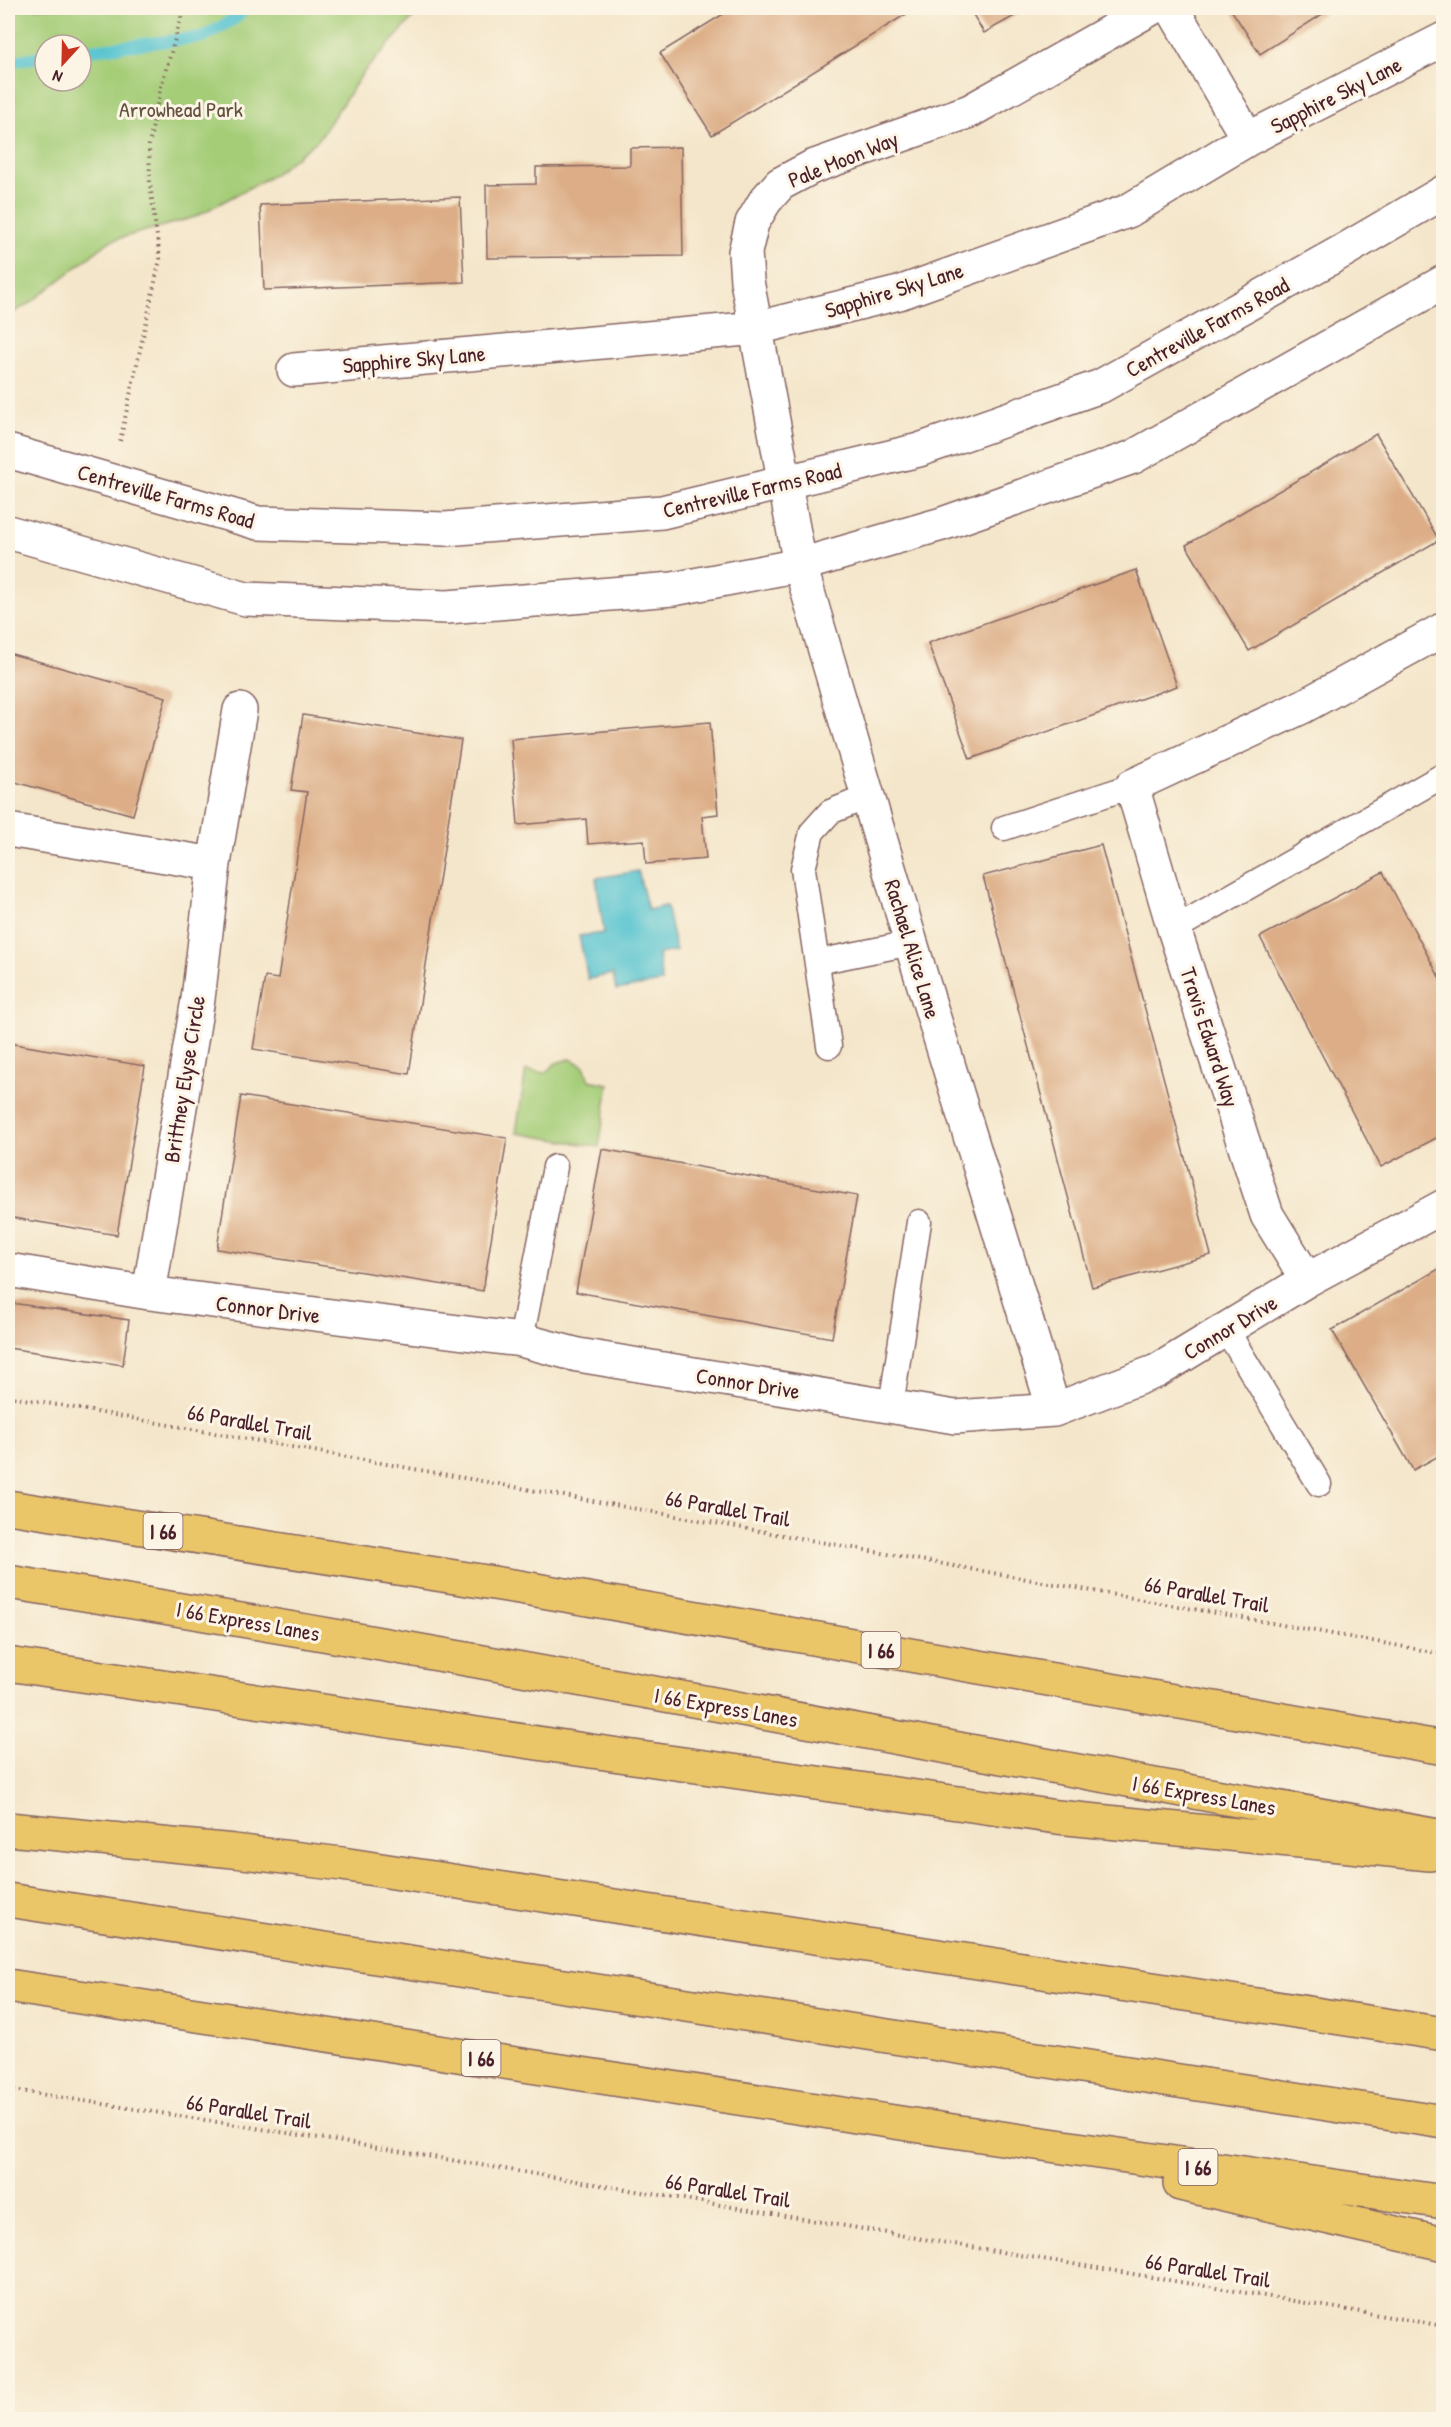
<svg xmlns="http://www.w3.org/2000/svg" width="1451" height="2427" font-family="'Patrick Hand',sans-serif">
<rect width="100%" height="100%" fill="#fcf5e5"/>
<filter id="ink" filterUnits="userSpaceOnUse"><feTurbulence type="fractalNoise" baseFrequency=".0167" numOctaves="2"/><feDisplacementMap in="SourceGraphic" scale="12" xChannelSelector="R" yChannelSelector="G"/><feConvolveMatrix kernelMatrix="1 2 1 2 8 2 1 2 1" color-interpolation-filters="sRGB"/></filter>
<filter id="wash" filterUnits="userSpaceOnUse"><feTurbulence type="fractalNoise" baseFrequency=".008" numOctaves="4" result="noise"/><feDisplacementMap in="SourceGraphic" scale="24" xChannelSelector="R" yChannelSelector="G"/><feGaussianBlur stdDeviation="1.35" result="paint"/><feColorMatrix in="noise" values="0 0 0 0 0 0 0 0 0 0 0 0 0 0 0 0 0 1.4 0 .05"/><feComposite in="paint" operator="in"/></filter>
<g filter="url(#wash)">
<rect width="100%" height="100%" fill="#f4e6ca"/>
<path fill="#a5cd78" stroke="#787652" stroke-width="1.5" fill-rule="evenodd" d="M8,8H425L411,20L363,73L318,140L273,175L195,217L110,241L30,303L8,316ZM45,45H81V81H45Z
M570,1059L584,1066L589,1080L609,1084L599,1147L516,1133L526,1070L545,1073L556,1063Z"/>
<path fill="#57c4d0" stroke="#50727e" stroke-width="1.5" d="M638,871L648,910L666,906L676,951L658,954L662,982L616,990L613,974L588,979L579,936L604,933L596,878Z"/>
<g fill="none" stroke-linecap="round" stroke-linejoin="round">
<path stroke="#57c4d0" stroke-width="12" d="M81,51L203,37L236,18L245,8
M8,62L45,56"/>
</g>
<g id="blocks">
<path fill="#dcad86" d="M733,8H916L712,135L660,53Z
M969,8H1029L984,33Z
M1230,8H1332L1260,54Z
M681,147L683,256L487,258L486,185L536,184V167L630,166V148Z
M460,197L464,282L264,290L260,205Z
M1376,434L1439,540L1249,651L1186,545Z
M1136,570L1177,686L970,759L928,643Z
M8,653L166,697L133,815L8,780Z
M303,715L461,740L409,1074L253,1049L265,977L278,979L307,792L291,790Z
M710,722L718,814L702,816L706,859L646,864L644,840L588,844L586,819L518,825L511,739Z
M1101,845L1211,1255L1092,1287L983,876Z
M1383,872L1444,986V1134L1381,1167L1260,937Z
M8,1043L145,1066L117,1235L8,1217Z
M241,1096L507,1138L483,1291L217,1249Z
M602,1149L857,1196L832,1338L576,1292Z
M1444,1266V1453L1413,1470L1332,1330Z
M11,1303L129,1320L123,1365L8,1348V1322Z"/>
</g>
</g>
<g filter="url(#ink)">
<use href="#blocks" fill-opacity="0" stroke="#866563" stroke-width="1.5"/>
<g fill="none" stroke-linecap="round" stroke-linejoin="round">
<defs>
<path id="service" d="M1004,828L1132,786
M1174,929L1444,775
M817,962L911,943
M829,1046L803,869L812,832L830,812L867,797
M1226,1329L1319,1484
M521,1340L555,1167
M891,1406L919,1222"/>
<path id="minor" d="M1172,8L1248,139
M294,370L757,328L899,293L1128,211L1248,139L1444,39
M8,830L214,864
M8,1270L149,1293L521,1340L578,1355L955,1417L1054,1410L1157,1371L1307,1280L1444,1206
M1307,1280L1267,1215L1174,929L1132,786L1302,707L1444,629
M149,1293L198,999L214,864L240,710
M1054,1410L911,943L800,565L747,281L745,252L752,223L765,201L780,184L812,167L970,111L1152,8"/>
<path id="tertiary" d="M8,451L258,523L445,529L662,512L919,450L1101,386L1343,251L1444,192
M8,532L246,599L447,607L673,589L800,565L942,524L1133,457L1444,282"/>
<path id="motorway" d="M8,1507L519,1587L1444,1748
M8,1582C488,1657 965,1753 1444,1837
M8,1664L591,1751L1057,1817L1430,1854
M8,1829L234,1851L342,1864L1444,2034
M8,1900L1444,2122
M8,1986L953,2131L1444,2202
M1180,2184L1444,2244"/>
</defs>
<use href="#service" stroke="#866563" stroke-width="27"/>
<use href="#minor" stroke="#866563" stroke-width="36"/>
<use href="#tertiary" stroke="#866563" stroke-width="36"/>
<use href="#motorway" stroke="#866563" stroke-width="36"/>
<path stroke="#866563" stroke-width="4" stroke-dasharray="1.5 4.5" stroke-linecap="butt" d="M120,441L160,259L150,184L149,145L160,90L184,8
M8,1396L1444,1654
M8,2089L319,2138L1444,2326"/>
<use href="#service" stroke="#fff" stroke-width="24"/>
<use href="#minor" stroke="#fff" stroke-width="33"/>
<use href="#tertiary" stroke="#fff" stroke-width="33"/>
<use href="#motorway" stroke="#ebc669" stroke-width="33"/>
</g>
</g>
<g text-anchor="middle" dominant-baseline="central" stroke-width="6" stroke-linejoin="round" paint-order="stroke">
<g fill="#fcf5e5" stroke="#7f5f63" stroke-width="1.5">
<rect x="143.5" y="1513" width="39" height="36" rx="4.5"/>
<rect x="861.5" y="1632" width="39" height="36" rx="4.5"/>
<rect x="461.5" y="2040" width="39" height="36" rx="4.5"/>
<rect x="1178.5" y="2149" width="39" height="36" rx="4.5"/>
</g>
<g font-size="21" font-weight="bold" fill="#4a1f2b">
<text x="163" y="1531">I 66</text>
<text x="881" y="1650">I 66</text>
<text x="481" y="2058">I 66</text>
<text x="1198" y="2167">I 66</text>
</g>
<g font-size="22" fill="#4a1f2b" stroke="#fcf5e5">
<text transform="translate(1336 95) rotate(-27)">Sapphire Sky Lane</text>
<text transform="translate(843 159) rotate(-22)">Pale Moon Way</text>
<text transform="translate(894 290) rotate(-17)">Sapphire Sky Lane</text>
<text transform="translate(1207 327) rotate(-29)">Centreville Farms Road</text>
<text transform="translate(414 359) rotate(-5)">Sapphire Sky Lane</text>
<text transform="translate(752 490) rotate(-13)">Centreville Farms Road</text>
<text transform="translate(166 496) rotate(16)">Centreville Farms Road</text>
<text transform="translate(913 949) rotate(73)">Rachael Alice Lane</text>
<text transform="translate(1210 1037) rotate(72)">Travis Edward Way</text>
<text transform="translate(184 1079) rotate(-81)">Brittney Elyse Circle</text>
<text transform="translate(268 1309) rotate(7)">Connor Drive</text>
<text transform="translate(1230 1327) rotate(-31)">Connor Drive</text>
<text transform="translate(748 1383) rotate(9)">Connor Drive</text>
<text transform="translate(250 1422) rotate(10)">66 Parallel Trail</text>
<text transform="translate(728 1508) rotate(10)">66 Parallel Trail</text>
<text transform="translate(1207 1594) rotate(10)">66 Parallel Trail</text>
<text transform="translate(248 1621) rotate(10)">I 66 Express Lanes</text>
<text transform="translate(726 1707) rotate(10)">I 66 Express Lanes</text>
<text transform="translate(1204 1795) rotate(10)">I 66 Express Lanes</text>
<text transform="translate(249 2111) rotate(9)">66 Parallel Trail</text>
<text transform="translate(728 2190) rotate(9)">66 Parallel Trail</text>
<text transform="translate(1208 2270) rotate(9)">66 Parallel Trail</text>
</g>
<g font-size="22" fill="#655342" stroke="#fcf5e5">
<text x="181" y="109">Arrowhead Park</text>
</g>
</g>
<rect width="1451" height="2427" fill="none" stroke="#fcf5e5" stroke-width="30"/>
<g transform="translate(63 63) rotate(202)"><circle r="28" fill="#fcf5e5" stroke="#b59f9b" stroke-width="1.5"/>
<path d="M0-4.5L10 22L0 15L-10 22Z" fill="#c8321e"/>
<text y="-9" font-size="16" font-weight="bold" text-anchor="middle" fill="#4a1f2b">N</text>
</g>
</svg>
